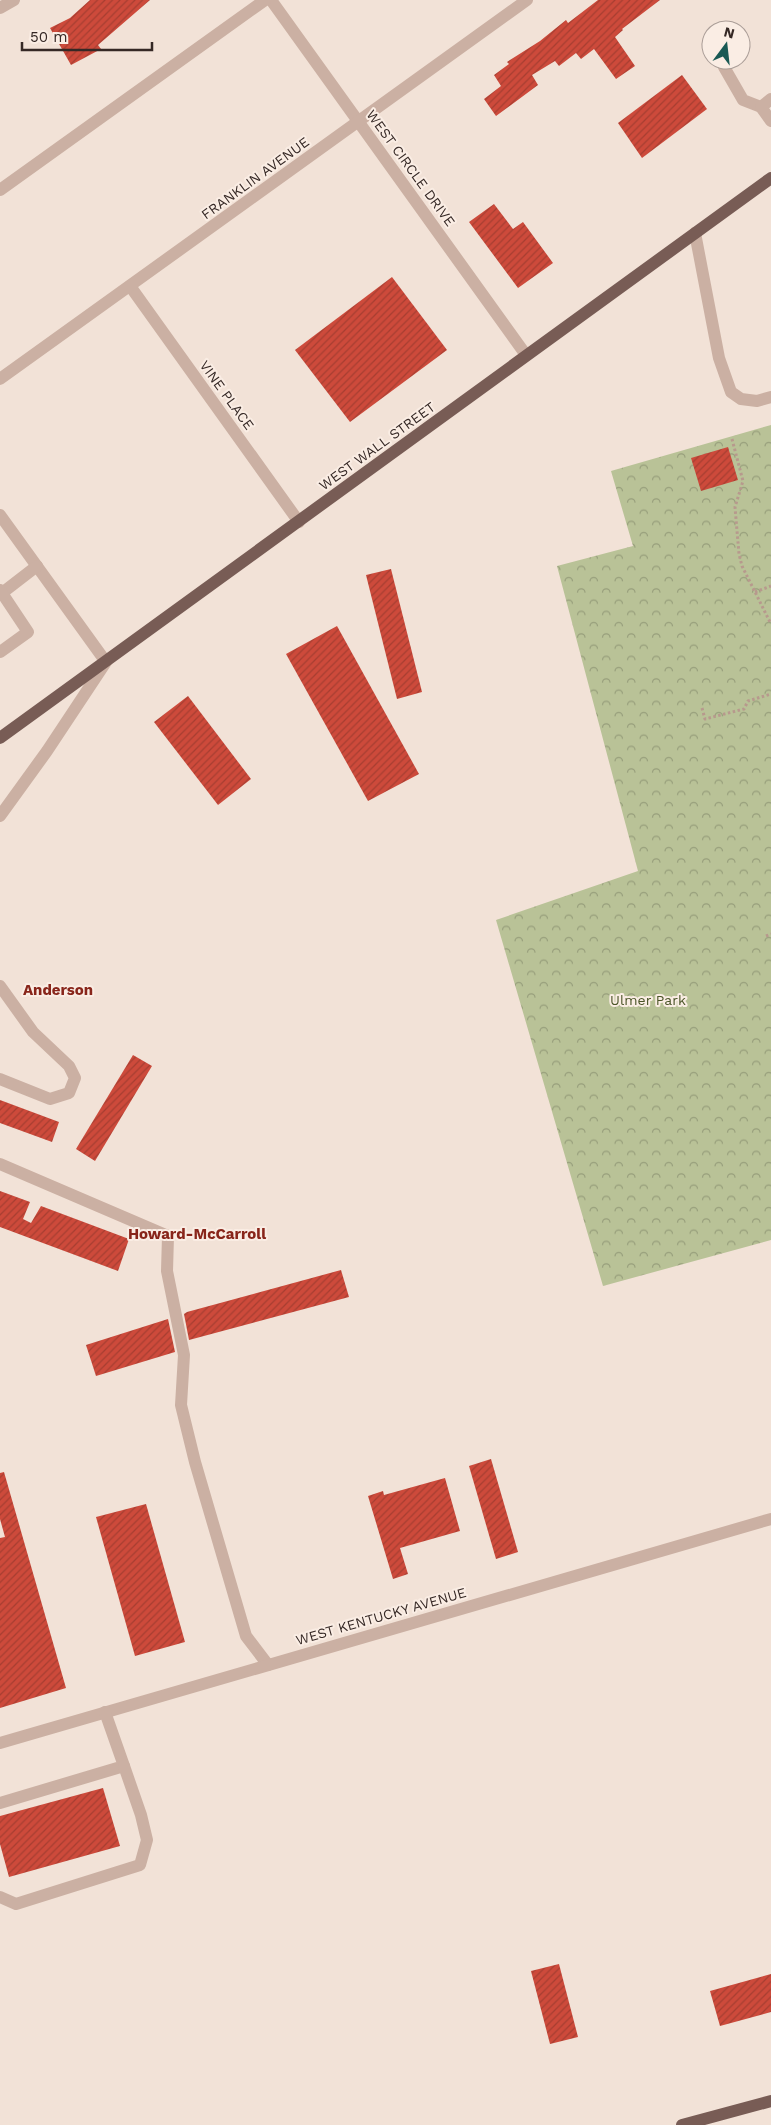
<svg xmlns="http://www.w3.org/2000/svg" width="771" height="2125" viewBox="0 0 771 2125" font-family="'Work Sans',sans-serif">
	<style>
		.park { fill: url(#park-crowns) }
		.building { fill: url(#building-hatch) }
		.lines { fill: none; stroke-linecap: round; stroke-linejoin: round }
		.path { stroke: #b7998d; stroke-width: 3; stroke-dasharray: 2.5 2.5; stroke-linecap: butt }
		.minor { stroke: #cbb0a3; stroke-width: 12 }
		.major { stroke: #785c55; stroke-width: 12 }
		.labels { text-anchor: middle; dominant-baseline: central; stroke-width: 4; stroke-linejoin: round; paint-order: stroke }
		.street-label { font-size: 14px; fill: #352825; stroke: #faede4 }
		.park-label { font-size: 14px; fill: #4b5528; stroke: #faede4 }
		.neighbourhood-label { font-size: 15px; font-weight: bold; fill: #88251a; stroke: #faede4 }
	</style>
	<defs>
		<pattern id="park-crowns" width="20" height="18" patternUnits="userSpaceOnUse" patternTransform="scale(1.25)"><rect width="20" height="18" fill="#b9c297"/><path d="M2 6a3 3 0 1 1 6 0M12 15a3 3 0 1 1 6 0" fill="none" stroke="#979e7b"/></pattern>
		<pattern id="building-hatch" width="6" height="6" patternUnits="userSpaceOnUse" patternTransform="scale(1.25)"><rect width="6" height="6" fill="#cd4a3b"/><path d="M-1 1l2-2M0 6l6-6M5 7l2-2" fill="none" stroke="#a73e31"/></pattern>
	</defs>
	<rect width="100%" height="100%" fill="#f2e2d7"/>
	<polygon class="park" points="771,425 771,1240 603,1286 496,920 638,871 557,566 633,546 611,471"/>
	<g class="building">
		<polygon points="90,0 150,0 98,45 101,49 71,65 50,28 70,18"/>
		<polygon points="598,0 660,0 622,29 623,30 615,37 635,66 616,79 594,49 581,59 576,53 559,66 555,61 532,75 538,85 496,116 484,99 501,86 494,75 509,64 507,62 540,41 566,20 568,23"/>
		<polygon points="682,75 707,109 642,158 618,123"/>
		<polygon points="494,204 513,229 523,222 553,263 518,288 469,222"/>
		<polygon points="392,277 447,350 350,422 295,350"/>
		<polygon points="728,447 738,480 701,491 691,458"/>
		<polygon points="391,569 422,692 397,699 366,575"/>
		<polygon points="337,626 419,774 368,801 286,654"/>
		<polygon points="188,696 251,779 218,805 154,722"/>
		<polygon points="133,1055 152,1066 95,1161 76,1149"/>
		<polygon points="0,1100 59,1122 52,1142 0,1123"/>
		<polygon points="0,1191 30,1202 23,1219 31,1223 41,1206 129,1239 118,1271 0,1227"/>
		<polygon points="341,1270 349,1297 189,1340 184,1314 187,1312"/>
		<polygon points="168,1319 175,1352 96,1376 86,1345"/>
		<polygon points="491,1459 518,1552 496,1559 469,1466"/>
		<polygon points="4,1472 66,1688 0,1708 0,1538 5,1537 0,1519 0,1473"/>
		<polygon points="445,1478 460,1531 400,1548 408,1574 393,1579 368,1496 383,1491 384,1495"/>
		<polygon points="146,1504 185,1642 135,1656 96,1517"/>
		<polygon points="103,1788 120,1846 9,1877 0,1844 0,1816"/>
		<polygon points="559,1964 578,2037 550,2044 531,1971"/>
		<polygon points="771,1974 771,2012 720,2026 710,1991"/>
	</g>
	<g class="lines">
		<g class="path">
			<polyline points="732,439 743,481 735,507 739,554 742,566 771,624"/>
			<polyline points="755,592 771,586"/>
			<polyline points="702,708 705,719 744,709 748,701 771,694"/>
			<polyline points="766,936 771,934"/>
		</g>
		<g class="minor">
			<polyline points="271,0 526,355"/>
			<polyline points="0,8 14,0"/>
			<polyline points="724,67 743,100 761,107"/>
			<polyline points="771,99 761,107 771,121"/>
			<polyline points="0,190 265,0"/>
			<polyline points="695,233 719,358 731,392 741,399 757,401 771,397"/>
			<polyline points="130,286 299,522"/>
			<polyline points="0,379 527,0"/>
			<polyline points="0,515 106,662 47,751 0,816"/>
			<polyline points="0,590 2,593 37,566"/>
			<polyline points="0,595 2,593 28,632 0,652"/>
			<polyline points="0,986 33,1032 69,1066 75,1078 69,1093 50,1099 0,1079"/>
			<polyline points="0,1164 168,1236 167,1271 184,1355 181,1405 195,1462 246,1636 268,1665"/>
			<polyline points="0,1743 771,1519"/>
			<polyline points="0,1803 124,1766 105,1712"/>
			<polyline points="0,1897 16,1904 140,1865 147,1840 141,1815 124,1766"/>
		</g>
		<g class="major">
			<polyline points="0,738 771,178"/>
			<polyline points="682,2125 771,2101"/>
		</g>
	</g>
	<g class="labels">
		<g class="street-label">
			<text transform="translate(411 168) rotate(54)">WEST CIRCLE DRIVE</text>
			<text transform="translate(255 178) rotate(-36)">FRANKLIN AVENUE</text>
			<text transform="translate(227 395) rotate(54)">VINE PLACE</text>
			<text transform="translate(377 446) rotate(-36)">WEST WALL STREET</text>
			<text transform="translate(381 1616) rotate(-16)">WEST KENTUCKY AVENUE</text>
		</g>
		<g class="park-label">
			<text x="648" y="1000">Ulmer Park</text>
		</g>
		<g class="neighbourhood-label">
			<text x="58" y="990">Anderson</text>
			<text x="197" y="1234">Howard-McCarroll</text>
		</g>
	</g>
	<g transform="translate(726 45) rotate(15)"><circle r="24" fill="#faede4" stroke="#ab9e98"/>
	<path d="M0-4L9 19L0 12L-9 19Z" fill="#195954"/>
	<text y="-8" font-size="14" font-weight="bold" text-anchor="middle" fill="#352825">N</text>
	</g>
	<path d="M22 42v8h130v-8" fill="none" stroke="#352825" stroke-width="2.5"/>
	<text x="30" y="42" font-size="15" fill="#352825" stroke="#faede4" stroke-width="4" paint-order="stroke">50 m</text>
</svg>
